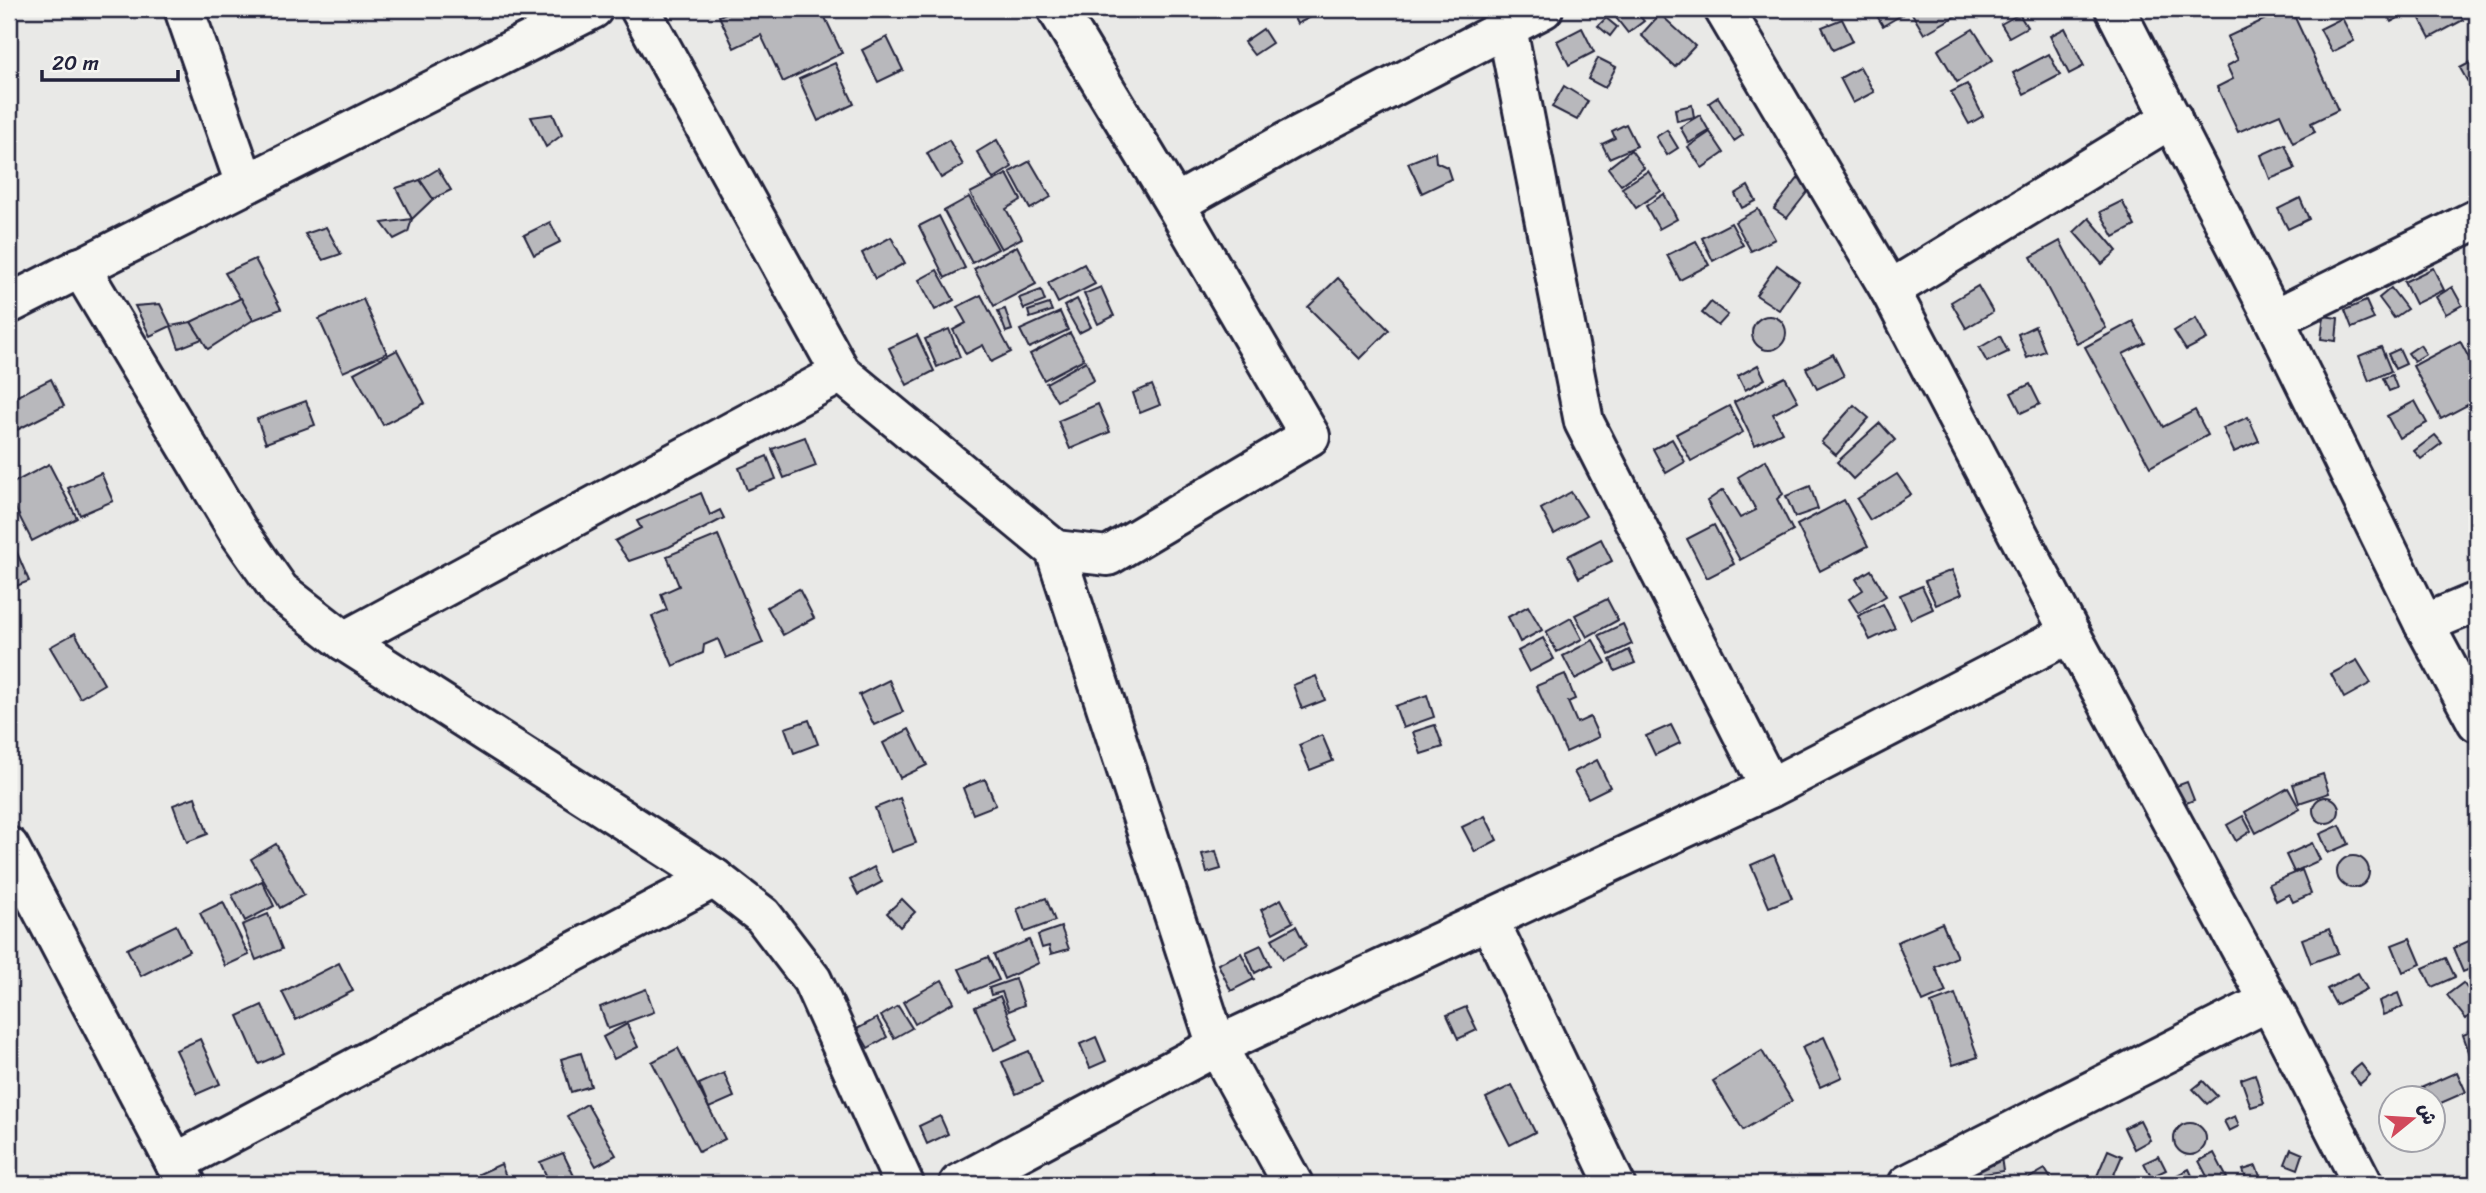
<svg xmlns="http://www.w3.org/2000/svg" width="2486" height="1193" viewBox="0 0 2486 1193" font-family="Sriracha,'Playpen Sans Arabic',sans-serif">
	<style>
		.building { fill: #b8b8bc; stroke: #22223b; stroke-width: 2 }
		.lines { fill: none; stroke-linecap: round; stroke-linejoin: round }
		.minor-casing { stroke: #22223b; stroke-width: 44 }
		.minor { stroke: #f6f6f2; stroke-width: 38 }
	</style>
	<rect width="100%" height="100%" fill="#e9e9e7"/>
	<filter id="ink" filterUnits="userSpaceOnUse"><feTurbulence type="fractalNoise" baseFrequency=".0143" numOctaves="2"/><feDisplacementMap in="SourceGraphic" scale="14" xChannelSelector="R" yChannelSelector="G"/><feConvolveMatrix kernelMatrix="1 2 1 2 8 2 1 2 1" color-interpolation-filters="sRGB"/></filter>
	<g filter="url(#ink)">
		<g class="building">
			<polygon points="735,9 821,9 842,53 783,82 761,35 734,48 719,16"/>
			<polygon points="1292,9 1309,9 1313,16 1297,24 1290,10"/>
			<polygon points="1619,9 1634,9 1644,21 1628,33 1613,14"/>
			<polygon points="1873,9 1968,9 1924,34 1910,10 1883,26"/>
			<polygon points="2287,9 2291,9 2338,110 2311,123 2315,132 2293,143 2280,114 2238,132 2217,87 2233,79 2227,66 2238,60 2227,37"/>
			<polygon points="2384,9 2457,9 2463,20 2430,38 2415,9 2391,22"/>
			<polygon points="1660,14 1695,46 1675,67 1641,35"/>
			<polygon points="2019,14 2027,27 2009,37 2001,24"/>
			<polygon points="1606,18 1617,27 1610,36 1598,26"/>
			<polygon points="2342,18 2354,41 2332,52 2320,29"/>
			<polygon points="1842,19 1853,41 1833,50 1822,27"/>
			<polygon points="1582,28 1594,52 1569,65 1557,41"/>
			<polygon points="2065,28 2084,66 2069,74 2050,36"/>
			<polygon points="1263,29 1272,43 1254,55 1244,42"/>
			<polygon points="1973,29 1993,60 1957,82 1938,50"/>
			<polygon points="887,37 903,70 878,82 862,50"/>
			<polygon points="2049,54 2060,75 2024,94 2013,73"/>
			<polygon points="1598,58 1616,67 1605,88 1588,79"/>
			<polygon points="2477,59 2477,98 2460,68"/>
			<polygon points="835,63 854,104 818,121 799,79"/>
			<polygon points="1860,67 1874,92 1853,103 1840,78"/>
			<polygon points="1967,84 1983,116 1969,124 1951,92"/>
			<polygon points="1564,86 1588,101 1577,120 1552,107"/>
			<polygon points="1718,97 1743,135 1734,141 1709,103"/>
			<polygon points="1692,105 1694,117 1677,121 1675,109"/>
			<polygon points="553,114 562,135 546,147 531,117"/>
			<polygon points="1700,115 1709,131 1689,143 1680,127"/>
			<polygon points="1626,124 1637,146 1609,158 1602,144 1615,138 1612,131"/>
			<polygon points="1667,130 1678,148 1667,155 1656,137"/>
			<polygon points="1710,132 1724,153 1702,168 1688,147"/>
			<polygon points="949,140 963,165 941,178 927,153"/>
			<polygon points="997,140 1012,167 993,179 977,152"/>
			<polygon points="2285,144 2295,169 2270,179 2261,155"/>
			<polygon points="1631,150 1644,168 1621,185 1608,168"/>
			<polygon points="1435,152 1436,162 1447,167 1451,179 1422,193 1408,163"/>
			<polygon points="1030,161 1051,197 1030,209 1010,172"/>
			<polygon points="438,169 451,190 433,199 420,180"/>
			<polygon points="1648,171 1661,191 1636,208 1622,188"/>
			<polygon points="1007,174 1021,200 1006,209 1022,238 1001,249 970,193"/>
			<polygon points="1800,176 1812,186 1787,218 1774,209"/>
			<polygon points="420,180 433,199 412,219 396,188"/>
			<polygon points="1748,186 1756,201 1742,208 1735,194"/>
			<polygon points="1664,194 1677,219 1659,229 1646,206"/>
			<polygon points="969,197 998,249 972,263 944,211"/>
			<polygon points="2300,198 2309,219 2288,229 2278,209"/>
			<polygon points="2122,201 2135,226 2114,237 2100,212"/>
			<polygon points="1758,209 1775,239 1751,251 1735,222"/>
			<polygon points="939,216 965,268 945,278 919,226"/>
			<polygon points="2089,218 2117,251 2102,264 2074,232"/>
			<polygon points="412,219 408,232 394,239 382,223"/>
			<polygon points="550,222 560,242 534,255 524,235"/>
			<polygon points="1731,223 1743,245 1713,261 1702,238"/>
			<polygon points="326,227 341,254 323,260 305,234"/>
			<polygon points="891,237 905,263 875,279 862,253"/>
			<polygon points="1696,241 1709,265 1680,280 1667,255"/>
			<polygon points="2060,241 2106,328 2077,344 2031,257"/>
			<polygon points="1017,246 1036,284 994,306 974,269"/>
			<polygon points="255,259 281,309 253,320 225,273"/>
			<polygon points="1084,264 1095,284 1058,303 1048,283"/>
			<polygon points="1777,265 1799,281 1779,310 1756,295"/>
			<polygon points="2433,268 2444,290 2415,304 2404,282"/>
			<polygon points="937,270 954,300 935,310 919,280"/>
			<polygon points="1338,278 1389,330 1360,359 1308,307"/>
			<polygon points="1978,286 1993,312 1966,328 1951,302"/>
			<polygon points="1101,287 1114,316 1098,324 1084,294"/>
			<polygon points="2452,287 2462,305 2446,314 2436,297"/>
			<polygon points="2391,288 2407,309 2394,318 2379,298"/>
			<polygon points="1041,290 1045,301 1024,309 1019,298"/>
			<polygon points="981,295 1011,352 991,362 983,345 966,354 953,330 966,323 957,307"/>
			<polygon points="241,298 253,320 208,349 191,322"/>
			<polygon points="363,299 387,353 343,372 319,319"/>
			<polygon points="1077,299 1091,327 1079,333 1064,306"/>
			<polygon points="2366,301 2374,319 2352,328 2345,310"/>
			<polygon points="1711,302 1728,315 1718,326 1702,313"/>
			<polygon points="160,304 171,326 150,336 135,306"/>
			<polygon points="1049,304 1052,311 1030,318 1028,311"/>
			<polygon points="1005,309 1012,330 1006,332 998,311"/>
			<polygon points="1060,312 1068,330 1029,348 1020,330"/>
			<polygon points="2324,316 2338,318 2336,341 2321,339"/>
			<circle cx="1769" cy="333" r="17"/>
			<polygon points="2196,318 2207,339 2186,350 2174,331"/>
			<polygon points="2133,321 2145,343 2123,354 2163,427 2195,410 2208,435 2150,467 2085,347"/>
			<polygon points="191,322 202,339 179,348 171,326"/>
			<polygon points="2035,326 2045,351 2027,358 2018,334"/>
			<polygon points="949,329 960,357 937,367 925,339"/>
			<polygon points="1070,333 1084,359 1044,380 1030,354"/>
			<polygon points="917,335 934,371 907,385 889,348"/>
			<polygon points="2000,336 2008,352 1987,362 1979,348"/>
			<polygon points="2460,341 2477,373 2477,400 2441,419 2413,366"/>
			<polygon points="2420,345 2426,354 2414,361 2408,353"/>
			<polygon points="2381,347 2391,371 2369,381 2359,356"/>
			<polygon points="2399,349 2406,364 2395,369 2388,354"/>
			<polygon points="397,350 425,403 383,425 354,373"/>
			<polygon points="1833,354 1844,376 1817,389 1806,368"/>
			<polygon points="1086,361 1094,380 1057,401 1046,383"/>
			<polygon points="1758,365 1765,379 1745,390 1738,376"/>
			<polygon points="2392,375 2397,388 2389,391 2383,378"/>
			<polygon points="1785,377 1798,401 1773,414 1782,432 1755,445 1734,402"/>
			<polygon points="51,379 64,406 9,434 9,400"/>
			<polygon points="2030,384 2040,404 2021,413 2011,393"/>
			<polygon points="1152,385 1160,405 1140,413 1133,393"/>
			<polygon points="306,401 315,425 266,443 257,419"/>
			<polygon points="2415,401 2427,423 2399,438 2387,416"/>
			<polygon points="1098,404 1110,432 1070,449 1058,421"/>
			<polygon points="1854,405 1869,418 1836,455 1821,442"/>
			<polygon points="1729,406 1743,432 1691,461 1676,434"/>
			<polygon points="2248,417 2259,441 2234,452 2223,428"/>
			<polygon points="1880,423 1895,440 1853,479 1837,462"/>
			<polygon points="2435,435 2442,443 2421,459 2414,451"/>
			<polygon points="805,437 816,466 784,478 772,449"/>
			<polygon points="1672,439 1685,462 1666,473 1653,449"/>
			<polygon points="767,456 776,479 747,490 739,468"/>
			<polygon points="1766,460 1783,494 1777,499 1793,531 1740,560 1707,501 1723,490 1740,518 1756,510 1738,477"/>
			<polygon points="49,464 77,518 32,541 9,496 9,485"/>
			<polygon points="101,473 113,501 80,515 68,488"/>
			<polygon points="1897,474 1911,494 1870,520 1857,499"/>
			<polygon points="1810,486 1818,509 1795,517 1786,496"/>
			<polygon points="1571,492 1586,516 1554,534 1541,509"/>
			<polygon points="701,493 710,515 720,510 724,518 669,547 629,561 615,541 641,528 637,521"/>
			<polygon points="1844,500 1868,546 1820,571 1797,525"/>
			<polygon points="1714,525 1734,564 1707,578 1687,539"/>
			<polygon points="9,534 29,581 9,589"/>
			<polygon points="718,535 763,643 726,658 718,639 704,645 703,653 673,666 652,616 667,610 661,594 679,586 667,556"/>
			<polygon points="1601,539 1612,561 1579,578 1568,556"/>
			<polygon points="1871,570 1886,596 1858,613 1849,599 1863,590 1856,579"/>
			<polygon points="1952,570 1962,594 1936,605 1925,581"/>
			<polygon points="1922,586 1933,609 1911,619 1900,595"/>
			<polygon points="799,589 814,618 783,635 767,607"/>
			<polygon points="1607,599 1618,620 1587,637 1575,615"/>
			<polygon points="1883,604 1895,628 1870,640 1858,616"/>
			<polygon points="1528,606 1542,630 1520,642 1508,617"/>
			<polygon points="1571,618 1582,639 1557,652 1546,632"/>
			<polygon points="1623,624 1632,644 1609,655 1599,635"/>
			<polygon points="75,633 104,684 80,698 50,647"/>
			<polygon points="1543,638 1554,659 1529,672 1518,651"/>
			<polygon points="1593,640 1606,663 1575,679 1563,656"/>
			<polygon points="1629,650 1635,663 1615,671 1610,660"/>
			<polygon points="2357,660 2371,683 2344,698 2331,674"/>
			<polygon points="1565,674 1575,699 1568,702 1577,723 1590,717 1599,737 1566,752 1536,686"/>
			<polygon points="1316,676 1325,700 1302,709 1293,685"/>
			<polygon points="889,680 903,712 874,725 859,695"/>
			<polygon points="1427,695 1434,717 1403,728 1395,706"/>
			<polygon points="809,720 818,744 794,753 785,728"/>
			<polygon points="1435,725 1443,747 1421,754 1413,732"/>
			<polygon points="1671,725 1680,743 1655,755 1646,736"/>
			<polygon points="909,729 927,765 900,778 883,743"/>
			<polygon points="1322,735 1333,761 1310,770 1299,745"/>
			<polygon points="1597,760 1610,787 1588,798 1574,772"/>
			<polygon points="2323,774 2329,793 2299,803 2293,784"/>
			<polygon points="985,779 996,805 973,814 963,788"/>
			<polygon points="2187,782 2194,800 2184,804 2176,786"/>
			<polygon points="2288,788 2300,809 2256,833 2245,812"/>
			<polygon points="195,797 208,834 187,842 173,805"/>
			<circle cx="2326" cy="810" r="13"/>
			<polygon points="900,798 916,843 891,852 875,808"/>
			<polygon points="1485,816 1497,840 1475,852 1462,827"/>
			<polygon points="2243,816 2251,831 2236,841 2227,825"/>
			<polygon points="2340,825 2349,844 2328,853 2320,834"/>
			<polygon points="2312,843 2320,860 2294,872 2286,855"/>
			<polygon points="276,844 304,895 280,908 251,859"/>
			<polygon points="1216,851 1221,869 1207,873 1202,854"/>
			<polygon points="1774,855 1792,898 1769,907 1751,865"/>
			<circle cx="2353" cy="872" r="16"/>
			<polygon points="874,867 882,882 858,895 850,880"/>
			<polygon points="2302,870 2311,894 2293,902 2289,894 2276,901 2269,884"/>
			<polygon points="262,881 274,906 245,921 232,895"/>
			<polygon points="1046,898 1055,921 1025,932 1017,909"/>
			<polygon points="902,899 915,912 900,927 887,913"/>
			<polygon points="1281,899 1293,922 1273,933 1261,910"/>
			<polygon points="223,902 249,955 225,966 200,913"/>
			<polygon points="268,914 282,949 256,960 242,925"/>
			<polygon points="1942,923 1957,957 1935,967 1946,992 1923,1002 1897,942"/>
			<polygon points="176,925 189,951 141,976 127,949"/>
			<polygon points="1296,926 1306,946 1283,959 1272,939"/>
			<polygon points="1061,927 1069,949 1051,954 1049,946 1042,948 1038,935"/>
			<polygon points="2329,929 2338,953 2311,963 2302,939"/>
			<polygon points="2410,938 2421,964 2403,972 2392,945"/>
			<polygon points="1029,940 1039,963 1004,979 994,955"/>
			<polygon points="2471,940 2477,956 2477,966 2463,972 2453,948"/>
			<polygon points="1261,945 1270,965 1255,973 1246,952"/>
			<polygon points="1241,953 1254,979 1231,991 1218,964"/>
			<polygon points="988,957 999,980 970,992 959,969"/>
			<polygon points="2446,958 2455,977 2432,987 2423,968"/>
			<polygon points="339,963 353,991 296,1020 282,992"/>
			<polygon points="2358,973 2367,989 2336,1005 2327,989"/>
			<polygon points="1015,979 1024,1005 1009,1011 1002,992 991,995 989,988"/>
			<polygon points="942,980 954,1002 915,1024 903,1002"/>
			<polygon points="2463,983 2477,1001 2477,1009 2466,1019 2447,995"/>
			<polygon points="646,989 654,1012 608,1029 600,1007"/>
			<polygon points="2398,993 2403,1007 2383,1015 2379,1001"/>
			<polygon points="1955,994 1978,1057 1953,1065 1931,1003"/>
			<polygon points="1000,996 1018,1039 994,1050 975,1007"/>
			<polygon points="262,1005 284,1053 259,1064 238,1016"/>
			<polygon points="898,1006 912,1028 894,1038 881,1016"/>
			<polygon points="1466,1007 1477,1030 1458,1039 1447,1015"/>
			<polygon points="877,1018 887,1037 868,1048 857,1029"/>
			<polygon points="627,1024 638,1047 614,1059 603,1037"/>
			<polygon points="2477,1029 2477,1054 2471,1057 2463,1035"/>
			<polygon points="1096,1037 1106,1061 1090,1068 1080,1044"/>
			<polygon points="1824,1037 1842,1077 1820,1087 1802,1047"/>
			<polygon points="200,1039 220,1084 197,1094 176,1050"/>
			<polygon points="678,1048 725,1139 699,1152 652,1062"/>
			<polygon points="1029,1051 1042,1083 1016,1094 1002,1062"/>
			<polygon points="1762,1051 1792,1101 1743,1130 1713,1081"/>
			<polygon points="581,1053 591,1086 571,1092 561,1059"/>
			<polygon points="2361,1064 2370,1075 2360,1084 2350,1073"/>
			<polygon points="2457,1072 2466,1092 2434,1106 2434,1098 2418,1098 2414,1091"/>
			<polygon points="724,1073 734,1097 709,1108 699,1084"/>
			<polygon points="2255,1074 2264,1103 2251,1107 2241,1079"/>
			<polygon points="2203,1081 2217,1096 2207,1104 2193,1089"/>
			<polygon points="1512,1085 1535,1132 1510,1145 1486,1098"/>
			<polygon points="587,1104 616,1155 596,1166 567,1116"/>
			<polygon points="940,1116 948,1134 927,1144 919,1126"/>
			<polygon points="2235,1116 2239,1126 2229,1131 2224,1121"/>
			<polygon points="2140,1120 2150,1140 2134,1149 2124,1128"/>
			<circle cx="2190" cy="1139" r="16"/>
			<polygon points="2291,1149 2303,1154 2298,1169 2285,1164"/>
			<polygon points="2108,1150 2122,1156 2110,1184 2096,1184 2094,1183"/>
			<polygon points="563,1153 575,1178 559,1184 550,1184 540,1162"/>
			<polygon points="2214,1153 2227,1178 2211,1184 2199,1161"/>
			<polygon points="2159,1156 2166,1170 2151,1177 2144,1163"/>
			<polygon points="2001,1157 2003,1171 1970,1176 1968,1160"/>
			<polygon points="501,1164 509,1184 484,1184 479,1174"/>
			<polygon points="2256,1166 2263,1184 2248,1184 2243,1170"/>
			<polygon points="2045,1169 2054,1184 2029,1184 2026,1180"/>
			<polygon points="2189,1169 2196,1184 2172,1184 2169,1179"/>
			<polygon points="1155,1175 1159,1184 1138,1184"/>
		</g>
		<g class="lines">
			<defs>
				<g id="minor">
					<polyline points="184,9 245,184"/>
					<polyline points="640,9 841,373 1055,550 1217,1046 1293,1184"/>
					<polyline points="1057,9 1175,204"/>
					<polyline points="1724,9 1890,290 2070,633 2269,1001 2363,1184"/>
					<polyline points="2115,9 2274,319 2424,624 2477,722"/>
					<polyline points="1507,28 1584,422 1770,788"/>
					<polyline points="80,267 238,531 280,591 344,641 714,878 763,916 812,980 904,1184"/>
					<polyline points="1890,290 2172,118"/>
					<polyline points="9,304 593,9"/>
					<polyline points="2274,319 2477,219"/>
					<polyline points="1055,550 1108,556 1310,436 1175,204 1288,141 1543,9"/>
					<polyline points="2424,624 2477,602"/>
					<polyline points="344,641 841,373"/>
					<polyline points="9,847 186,1184"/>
					<polyline points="1489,920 1615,1184"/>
					<polyline points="175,1163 714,878"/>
					<polyline points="959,1184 1217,1046 1770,788 2070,633"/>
					<polyline points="1908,1184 2269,1001"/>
				</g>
			</defs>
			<use href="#minor" class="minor-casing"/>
			<use href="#minor" class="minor"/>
		</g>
	</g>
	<rect width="2486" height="1193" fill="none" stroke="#f6f6f2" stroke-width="35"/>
	<rect x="18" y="18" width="2451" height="1158" fill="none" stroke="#22223b" stroke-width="2.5" filter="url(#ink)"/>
	<g transform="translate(2412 1119) rotate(72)"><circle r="33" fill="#f6f6f2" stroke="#a1a1a9" stroke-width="2"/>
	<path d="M0-5L12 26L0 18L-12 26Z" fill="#d1495b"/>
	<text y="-10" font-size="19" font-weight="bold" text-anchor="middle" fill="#22223b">ش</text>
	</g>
	<path d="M42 70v10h136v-10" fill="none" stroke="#22223b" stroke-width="3.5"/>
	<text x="52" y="70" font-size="21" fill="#22223b" stroke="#f6f6f2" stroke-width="5" paint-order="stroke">20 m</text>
</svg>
